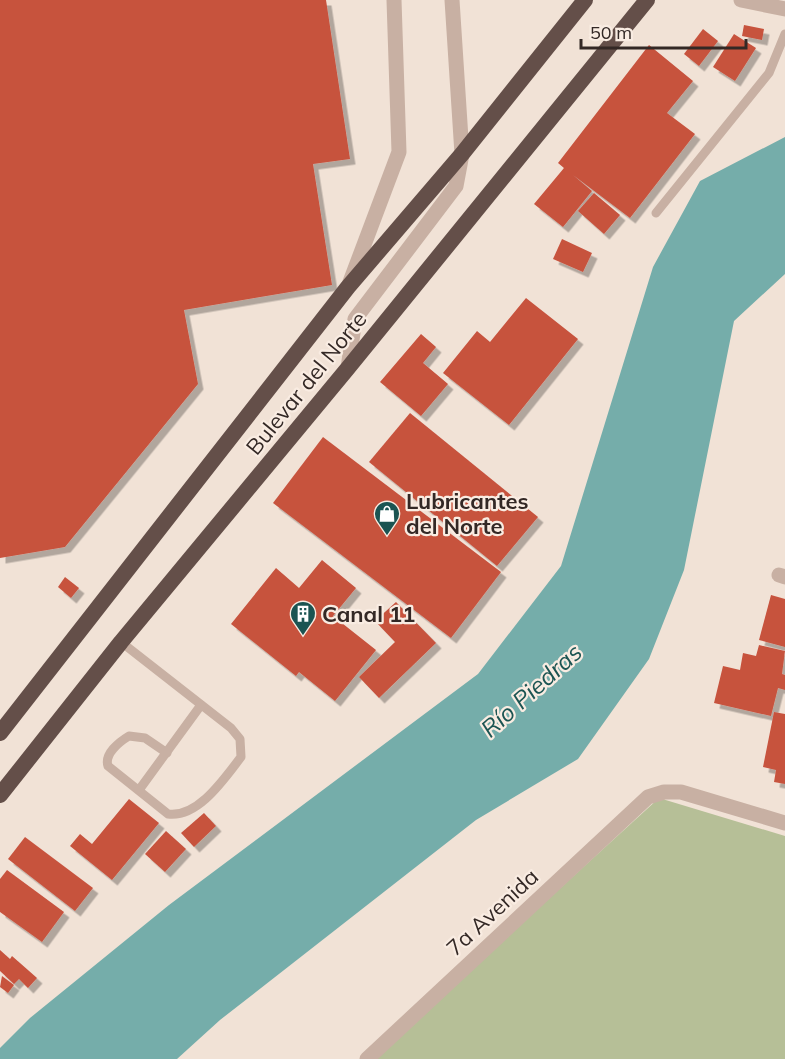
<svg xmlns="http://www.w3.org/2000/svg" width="785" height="1059" viewBox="0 0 785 1059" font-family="Mulish,sans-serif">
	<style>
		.green { fill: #b6bf97 }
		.water { fill: #75adaa }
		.building { fill: #c7523e; filter: url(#shadow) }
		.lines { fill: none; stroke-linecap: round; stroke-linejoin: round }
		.service { stroke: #c8b0a3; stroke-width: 9 }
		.minor { stroke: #c8b0a3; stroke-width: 15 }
		.tertiary { stroke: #c8b0a3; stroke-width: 15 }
		.trunk { stroke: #644f49; stroke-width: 16 }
		.labels { text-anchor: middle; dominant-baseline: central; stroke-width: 4.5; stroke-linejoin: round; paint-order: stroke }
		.street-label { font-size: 22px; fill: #332825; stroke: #f9ece2 }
		.poi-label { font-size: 22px; font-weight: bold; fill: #332825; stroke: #f9ece2; text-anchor: start }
		.water-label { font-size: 24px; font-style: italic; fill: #1b5452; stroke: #f9ece2 }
	</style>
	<defs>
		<filter id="shadow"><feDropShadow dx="5.5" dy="5.5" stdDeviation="0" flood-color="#0004"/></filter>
	</defs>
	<rect width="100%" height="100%" fill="#f1e2d6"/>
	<polygon class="green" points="659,798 785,836 785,1059 373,1059"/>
	<polygon class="water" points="785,137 785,274 734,321 684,570 649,659 578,759 476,820 220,1020 177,1059 0,1059 0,1048 30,1018 169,905 478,674 561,566 653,267 700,181"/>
	<g class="building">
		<polygon points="0,0 326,0 350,159 313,164 332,285 184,310 198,384 65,547 0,558"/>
		<polygon points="744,25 764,29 762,40 742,36"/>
		<polygon points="703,29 718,41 699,66 684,54"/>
		<polygon points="734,34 756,48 735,81 713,67"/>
		<polygon points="649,45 693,81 667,113 695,134 630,218 573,175 592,191 563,227 534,204 564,168 558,163"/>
		<polygon points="594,193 620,215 604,234 578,211"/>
		<polygon points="562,239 592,253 583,272 553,259"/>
		<polygon points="526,298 578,339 509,425 443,373 477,331 490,342"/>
		<polygon points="421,334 436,347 423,363 448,384 421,416 380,382"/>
		<polygon points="410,413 538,517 497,566 369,462"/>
		<polygon points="323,437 501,572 451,638 273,503"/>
		<polygon points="322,560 356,588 333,616 376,650 335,701 299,672 296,676 231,624 276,568 299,588"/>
		<polygon points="65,577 79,588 71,598 58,587"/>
		<polygon points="771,595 785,599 785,647 759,640"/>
		<polygon points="396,602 436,643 379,698 359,677 395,642 375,621"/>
		<polygon points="759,645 785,651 782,674 785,675 785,690 778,688 771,716 714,703 723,666 740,670 743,653 756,656"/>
		<polygon points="774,712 785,714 785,784 774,782 776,770 763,767"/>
		<polygon points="129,799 159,823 112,880 70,846 80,834 92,844"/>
		<polygon points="204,813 216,826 194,847 181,833"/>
		<polygon points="166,831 186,849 165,872 145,854"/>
		<polygon points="25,837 93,888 75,911 8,859"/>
		<polygon points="7,870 64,912 42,942 0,912 0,879"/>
		<polygon points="0,950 10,959 12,956 37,978 28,988 19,979 14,984 0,971"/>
		<polygon points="2,976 14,985 8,993 0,987"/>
	</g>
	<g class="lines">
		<g class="service">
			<polyline points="656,213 769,73 785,34"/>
			<path d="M121 642 231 728 240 739 241 757C224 779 198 818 168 814L108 766C104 754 119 742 129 736L145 738 167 753"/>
			<polyline points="139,790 201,705"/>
		</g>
		<g class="minor">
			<polyline points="779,575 785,577"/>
			<polyline points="367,1059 648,797 664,792 681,792 785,823"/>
		</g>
		<g class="tertiary">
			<polyline points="741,0 785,9"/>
			<polyline points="350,282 399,152 394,0"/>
			<polyline points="348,368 355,319 456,186 462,154 452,0"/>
		</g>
		<g class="trunk">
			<polyline points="0,733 348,287 462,154 585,0"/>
			<polyline points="0,795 121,642 348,368 647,0"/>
		</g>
	</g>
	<defs>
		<symbol id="shop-pin" viewBox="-11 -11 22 30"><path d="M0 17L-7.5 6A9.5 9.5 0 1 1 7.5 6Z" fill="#1b5452" stroke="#f9ece2"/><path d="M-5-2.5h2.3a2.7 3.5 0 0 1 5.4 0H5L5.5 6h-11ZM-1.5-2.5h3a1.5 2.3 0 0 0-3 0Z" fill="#fff"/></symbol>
		<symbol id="building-pin" viewBox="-11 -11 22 30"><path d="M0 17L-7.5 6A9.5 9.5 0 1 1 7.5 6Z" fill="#1b5452" stroke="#f9ece2"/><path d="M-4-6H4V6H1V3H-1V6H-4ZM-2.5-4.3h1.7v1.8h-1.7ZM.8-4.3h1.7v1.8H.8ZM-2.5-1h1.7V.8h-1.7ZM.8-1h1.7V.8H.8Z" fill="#fff"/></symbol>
	</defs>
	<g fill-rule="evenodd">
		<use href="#shop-pin" x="372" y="499" width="30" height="40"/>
		<use href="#building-pin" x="288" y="599" width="30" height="40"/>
	</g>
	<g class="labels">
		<g class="street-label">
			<text transform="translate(306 383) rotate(-51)">Bulevar del Norte</text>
			<text transform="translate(492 912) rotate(-43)">7a Avenida</text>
		</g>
		<g class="poi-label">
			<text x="406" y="501">Lubricantes<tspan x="406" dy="25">del Norte</tspan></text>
			<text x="322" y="614">Canal 11</text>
		</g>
		<g class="water-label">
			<text transform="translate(531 690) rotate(-42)">Río Piedras</text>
		</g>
	</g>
	<path d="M581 39v9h165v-9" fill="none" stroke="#332825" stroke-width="3"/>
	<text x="590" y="39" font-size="18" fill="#332825" stroke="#f9ece2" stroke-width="4.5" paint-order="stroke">50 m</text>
</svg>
